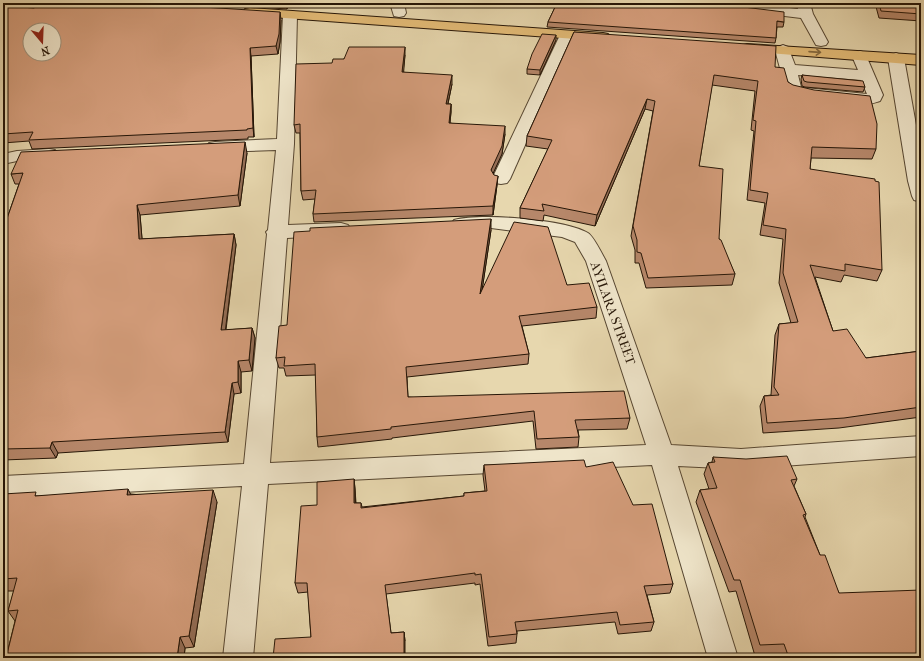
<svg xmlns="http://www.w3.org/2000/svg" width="924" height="661" viewBox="0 0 924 661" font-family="'IM FELL French Canon',serif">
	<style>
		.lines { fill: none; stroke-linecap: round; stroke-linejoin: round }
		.minor-casing { stroke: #564631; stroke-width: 2 }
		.major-casing { stroke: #261607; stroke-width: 2 }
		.minor { fill: #efe5ca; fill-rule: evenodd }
		.major { fill: #e4bc77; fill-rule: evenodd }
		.wall { fill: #b6876a; stroke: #261607 }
		.shaded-wall { fill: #946e56; stroke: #261607 }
		.building { fill: #d49d7b; stroke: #261607; fill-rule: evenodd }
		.oneway { stroke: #85693f }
		.labels { text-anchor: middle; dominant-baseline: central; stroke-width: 3.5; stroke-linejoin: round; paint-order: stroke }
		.street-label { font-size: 13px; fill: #261607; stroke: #efe5ca }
	</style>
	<rect width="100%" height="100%" fill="#e7d7ae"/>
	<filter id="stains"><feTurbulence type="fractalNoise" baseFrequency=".005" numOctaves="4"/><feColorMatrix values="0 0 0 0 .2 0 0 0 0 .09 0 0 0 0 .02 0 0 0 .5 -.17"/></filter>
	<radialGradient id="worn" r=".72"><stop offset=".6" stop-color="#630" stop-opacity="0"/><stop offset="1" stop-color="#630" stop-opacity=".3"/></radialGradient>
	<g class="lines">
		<defs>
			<g id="minor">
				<polygon points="5,3 21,3 8,14 3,15 3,4"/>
				<polygon points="390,3 404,3 406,13 404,16 399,17 394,16"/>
				<polygon points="704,3 747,3 798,9 796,3 810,3 813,14 828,42 826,45 821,46 816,45 801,18 711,7 706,6"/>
				<path d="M290 11 295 12 297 15 294 144 288 225 341 223 348 225 351 229 348 233 341 235 287 238 270 463 646 445 586 261 575 242 562 237 491 228 461 230 454 228 451 224 454 220C480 213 565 219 588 233 594 237 602 254 606 261L671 445 741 449 921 436V456L741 469 678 466 738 658H708L652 465 268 484 253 658H223L242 486 3 498V476L244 464 267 234 266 232 268 230 276 150 215 152 209 151 206 147 209 143 215 142 277 139 283 15 285 12Z"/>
				<polygon points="567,31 572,32 574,35 510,179 507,183 501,184 495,183 492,179 560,35 562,32"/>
				<path d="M783 45 788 47 795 65 858 70 852 56 855 53 860 51 865 53 883 95 880 101C876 102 872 104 867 104 854 104 792 99 786 90L775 50 778 47ZM798 75 861 80 867 94 805 88 801 87Z"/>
				<polygon points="896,53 901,55 904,58 921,153 921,202 914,200 912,196 908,181 888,58 891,55"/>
				<polygon points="49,149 55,150 58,154 55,158 17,161 3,164 3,154 17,151"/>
			</g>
			<g id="major">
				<polygon points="250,8 603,33 608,34 610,37 608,40 603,41 245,15 243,12 245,9"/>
				<polygon points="747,44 921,55 921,65 742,51 740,48 742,45"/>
			</g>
		</defs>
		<use href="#minor" class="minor-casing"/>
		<use href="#major" class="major-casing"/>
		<use href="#minor" class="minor"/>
		<use href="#major" class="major"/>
	</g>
	<g class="wall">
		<polygon points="203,3 289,3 287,9"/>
		<rect x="421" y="3" width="44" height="4"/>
		<polygon points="557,3 784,22 783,27 777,27 776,38 775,43 547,27 548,22"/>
		<polygon points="760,3 783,3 782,6"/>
		<polygon points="875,3 921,3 921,21 879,18"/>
		<polygon points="3,7 34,8 281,20 280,42 278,54 251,56 254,137 248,137 248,139 32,149 29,141 3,143"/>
		<polygon points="574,32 775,67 788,82 876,149 872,159 811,158 810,169 882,270 877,281 844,275 841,282 815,277 833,331 866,358 921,351 921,417 839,428 763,433 760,406 764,396 771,395 775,335 779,324 791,323 779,283 783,239 760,235 765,203 747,200 754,131 751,130 755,91 712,85 699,166 719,239 735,274 732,285 646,288 639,263 635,263 635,250 631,236 653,111 645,109 595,226 544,215 543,221 520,218 520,208 548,149 526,146 527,136"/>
		<polygon points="556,40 540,75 527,74 527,69"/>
		<polygon points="405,55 403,72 452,84 448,104 451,104 451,112 450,123 505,134 502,154 493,173 497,185 493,215 314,222 313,214 315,199 303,200 301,191 300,133 296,133 294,125 332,63 344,59"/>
		<polygon points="802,75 865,87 863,92 805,87 802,86 801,79"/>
		<polygon points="247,153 240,206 140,215 142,239 234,234 236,245 226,330 252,328 255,338 252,371 241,372 241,393 234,394 228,442 58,453 56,458 3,460 3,230 19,184 15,184 11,174"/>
		<polygon points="491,230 482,290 567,285 597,307 596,318 522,326 529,354 528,364 407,377 408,397 630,418 627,429 578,430 579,437 578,447 536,449 533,421 392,438 392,439 318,447 317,437 316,375 286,376 284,368 279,368 276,358 287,325"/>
		<polygon points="713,457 797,479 794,486 806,514 805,517 820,555 839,593 921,658 779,658 778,655 755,656 736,591 729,592 696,502 700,490 709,489 704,474 708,463 712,462"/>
		<polygon points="484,465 586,467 633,505 673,584 670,593 647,595 654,622 651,631 618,634 615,622 517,631 517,634 516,643 488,646 480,584 475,585 475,583 386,594 391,633 404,632 405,641 311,637 308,592 298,593 295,583 317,505 354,479 355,489 356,503 361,503 362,507 464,496 464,493 485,491 483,475"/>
		<polygon points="3,494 38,496 131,494 217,502 194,647 185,648 184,658 6,658 15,621 8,611 14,591 3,591"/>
	</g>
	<g class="shaded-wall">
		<polygon points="287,3 289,3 287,9"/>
		<polygon points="280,12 281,20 280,42 278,54 276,46"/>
		<polygon points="556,35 556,40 540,75 540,70"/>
		<polygon points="405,47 405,55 403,80 402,72"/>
		<polygon points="250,48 251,56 254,137 253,128"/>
		<polygon points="452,75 452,84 446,112 446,104"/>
		<polygon points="647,99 645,109 595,226 597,215"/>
		<polygon points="451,104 451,112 449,131 449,123"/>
		<polygon points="505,126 505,134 502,154 491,178 491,170"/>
		<polygon points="245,142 247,153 240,206 238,195"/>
		<polygon points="498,176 497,185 493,215 493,206"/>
		<polygon points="137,205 140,215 143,250 139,239"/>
		<polygon points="491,219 491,230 480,304 480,294"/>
		<polygon points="234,234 236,245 224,341 221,330"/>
		<polygon points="252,328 255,338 252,371 249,360"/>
		<polygon points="238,361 241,372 241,393 238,382"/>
		<polygon points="232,383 234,394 228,442 225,432"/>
		<polygon points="52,442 58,453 56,458 50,448"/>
		<polygon points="354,479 355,489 356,513 354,503"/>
		<polygon points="128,489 134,501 127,495"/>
		<polygon points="213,490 217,502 194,647 189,636"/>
		<polygon points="404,632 405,641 405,658 404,658"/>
		<polygon points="180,637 185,648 184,658 177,658"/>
	</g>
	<g class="building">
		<path d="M41 3H141L280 12 279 34 276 46 250 48 253 128 247 129V130L29 140 33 132 3 134V7L8 6 34 8ZM30 30H54V54H30Z"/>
		<polygon points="557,3 711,3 784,12 784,22 777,21 776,38 548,22"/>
		<polygon points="879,3 921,3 921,14 881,11"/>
		<polygon points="574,32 776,46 775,67 784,68 788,82 793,85 814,90 870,96 877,124 876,149 812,147 810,169 875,179 875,181 879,182 882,270 845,264 845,271 810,265 833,331 847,329 866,358 921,351 921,407 844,418 767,423 764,396 779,395 774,387 779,324 798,322 783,273 786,229 763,225 768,193 750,190 756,121 753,120 758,81 714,75 699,166 723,169 719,239 721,240 735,274 648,278 641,253 637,252 637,240 633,226 655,101 647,99 597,215 542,204 544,211 520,208 552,140 527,136"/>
		<polygon points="542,34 556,35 540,70 527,69 532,54"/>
		<polygon points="349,47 405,47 402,72 452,75 446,104 451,104 449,123 505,126 502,146 491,170 494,175 498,176 493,206 313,214 316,190 301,191 300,124 294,125 296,64 332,63 333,59 344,59"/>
		<polygon points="802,75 863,81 865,87 807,82 804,81"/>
		<polygon points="245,142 238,195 137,205 139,239 234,234 221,330 252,328 249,360 238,361 238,382 232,383 225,432 52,442 50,448 3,449 3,230 23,173 11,174 21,152"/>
		<polygon points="491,219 480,294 514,222 548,227 567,285 589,283 597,307 519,316 529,354 406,367 408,397 624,391 630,418 575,420 579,437 537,439 534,411 391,427 391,429 317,437 315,364 284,366 285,357 276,358 279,326 287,325 294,232 310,231 310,228"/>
		<polygon points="787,456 797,479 791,480 806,514 803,515 820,555 825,555 839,593 921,590 921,658 789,658 784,644 760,645 740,580 734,580 700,490 717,488 708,463 715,462 713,457 746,459"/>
		<polygon points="584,460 586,467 613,462 633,505 652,504 673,584 644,586 654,622 620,625 617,612 515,622 517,634 489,637 481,574 475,575 475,573 385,585 391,633 404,632 404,658 273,658 275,639 311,637 307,583 295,583 301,506 317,505 317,482 354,479 354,503 361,503 361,508 464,496 464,493 487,491 484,465"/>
		<polygon points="128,489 127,495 213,490 189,636 180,637 177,658 6,658 18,610 8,611 17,578 3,579 3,494 36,492 35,496"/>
	</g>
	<defs><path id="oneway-shaft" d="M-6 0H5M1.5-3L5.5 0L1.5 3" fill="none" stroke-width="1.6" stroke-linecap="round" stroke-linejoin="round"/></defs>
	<use class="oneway" href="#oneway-shaft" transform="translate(815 52) rotate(4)"/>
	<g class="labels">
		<g class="street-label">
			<text transform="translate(613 313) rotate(70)">AYILARA STREET</text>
		</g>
	</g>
	<rect width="924" height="661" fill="none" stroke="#e7d7ae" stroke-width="16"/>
	<rect x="4" y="4" width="916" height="653" fill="none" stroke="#261607" stroke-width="2"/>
	<rect x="8" y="8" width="908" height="645" fill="none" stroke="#261607"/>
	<g transform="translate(42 42) rotate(161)"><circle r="19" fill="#efe5ca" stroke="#9f927c"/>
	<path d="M0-3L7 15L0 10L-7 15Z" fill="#8f2418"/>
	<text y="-6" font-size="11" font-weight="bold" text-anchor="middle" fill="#261607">N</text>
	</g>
	<rect width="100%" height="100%" filter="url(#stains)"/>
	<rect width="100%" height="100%" fill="url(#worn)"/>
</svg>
